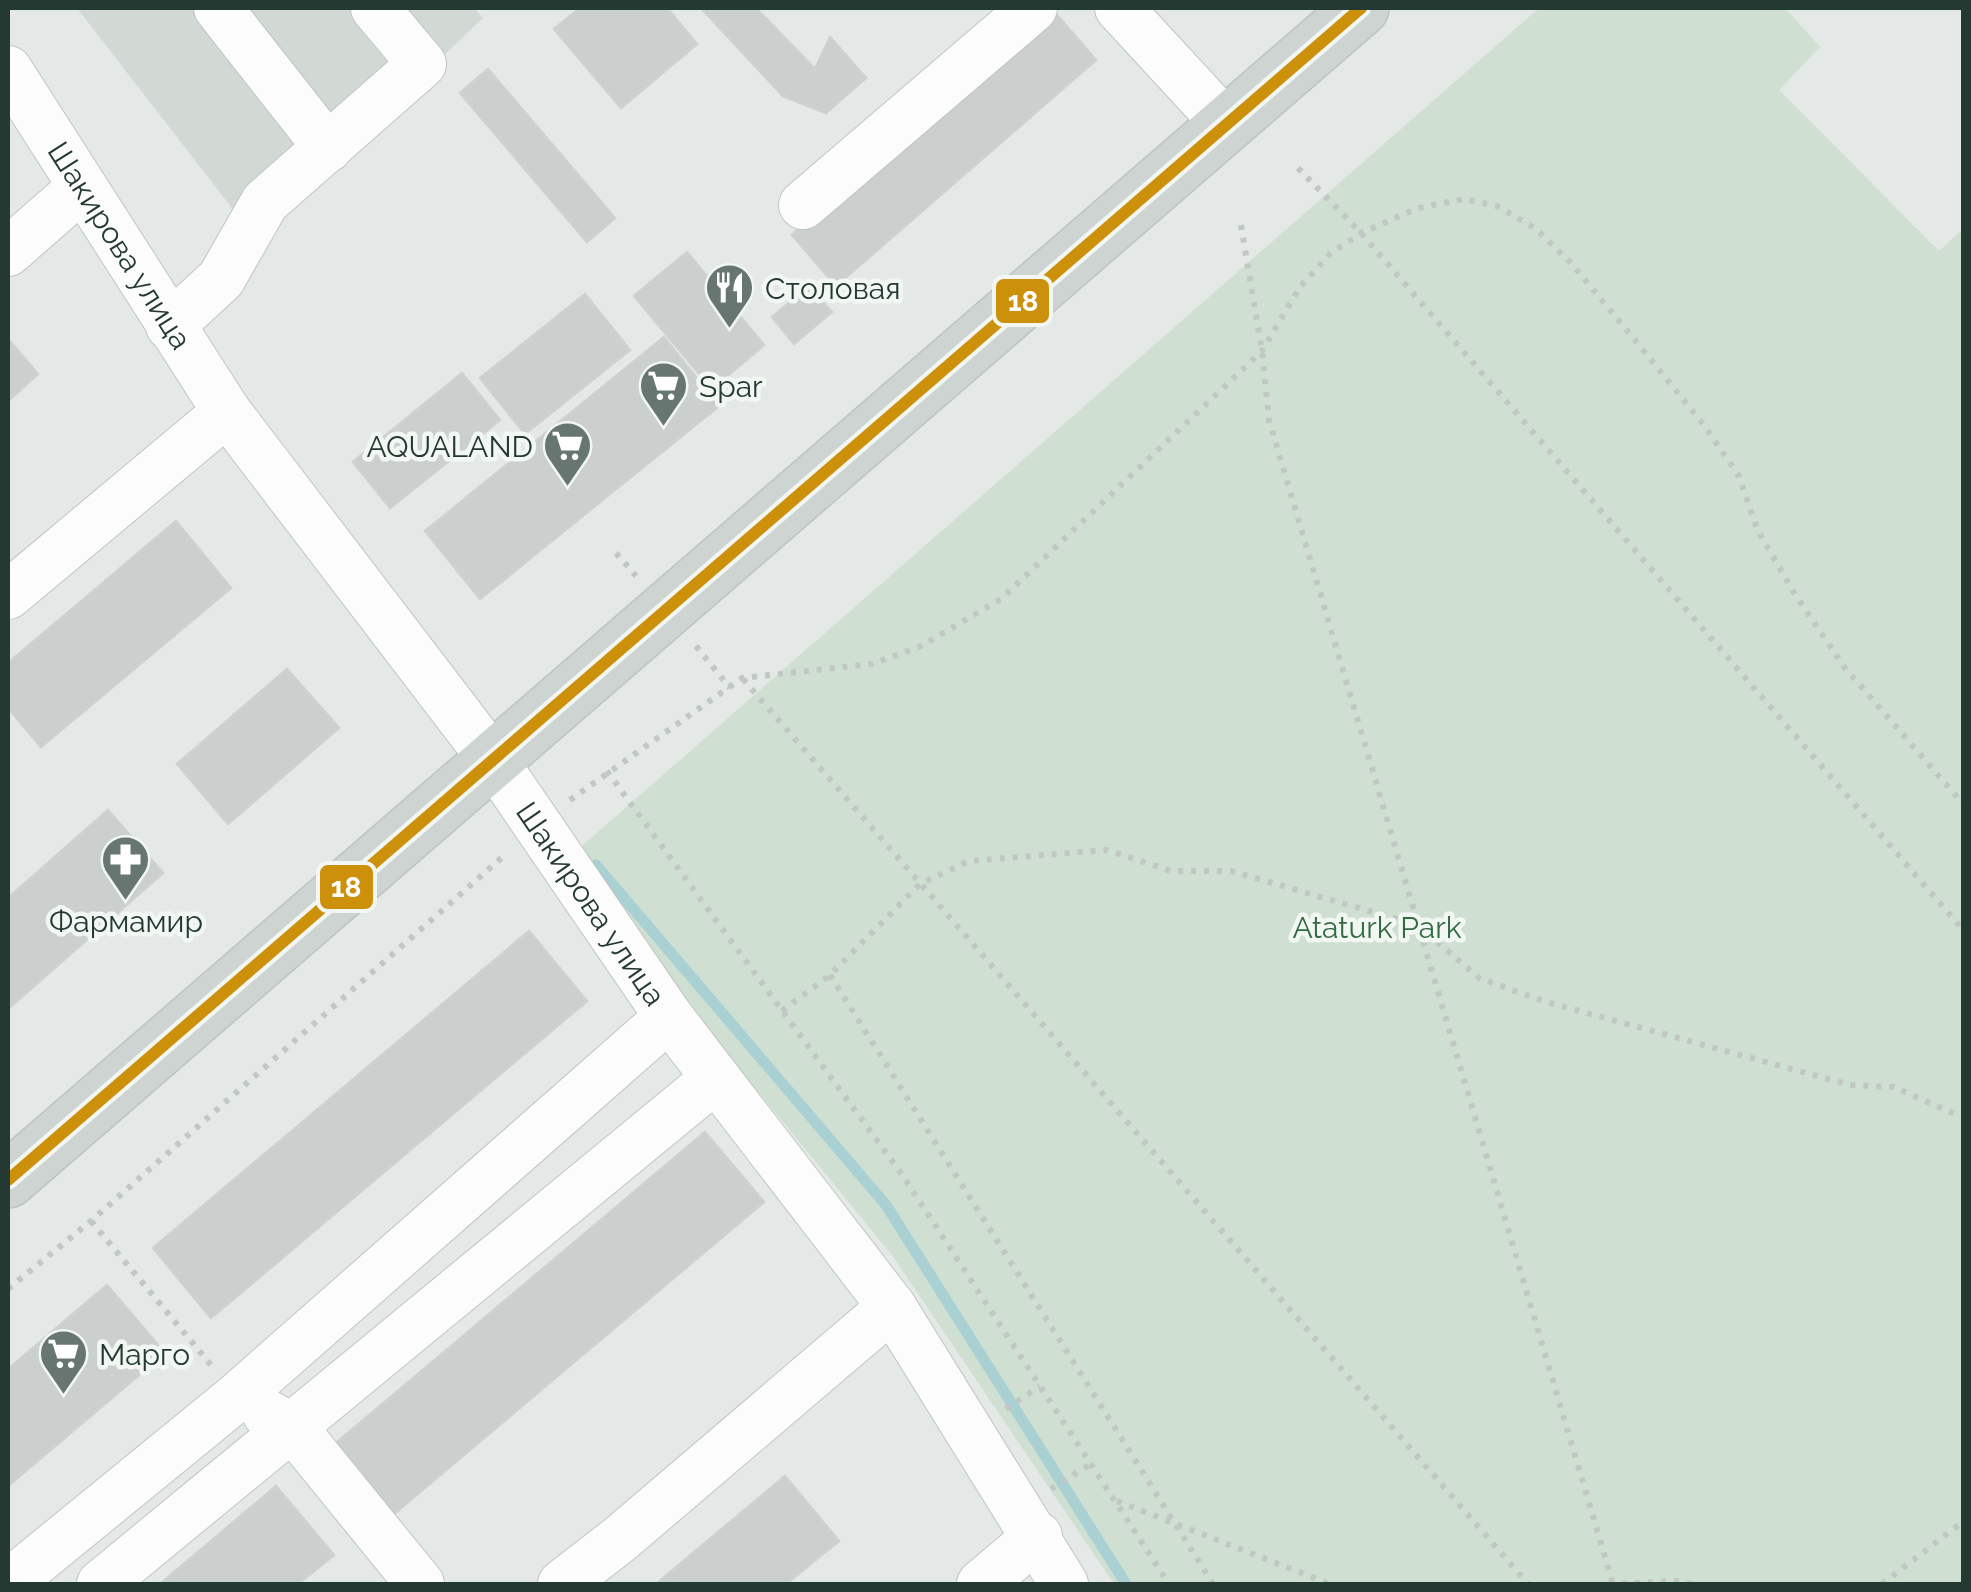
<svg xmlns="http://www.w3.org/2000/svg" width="1971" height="1592" viewBox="0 0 1971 1592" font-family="Raleway,sans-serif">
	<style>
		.built { fill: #d2d9d5 }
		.green { fill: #cfe0d2 }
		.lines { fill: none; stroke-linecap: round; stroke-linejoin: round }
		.stream { stroke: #a9d0d2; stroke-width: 11 }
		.building { fill: #cbcfcd; stroke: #cdd1cf; stroke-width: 2.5 }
		.minor-casing { stroke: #c1c5c3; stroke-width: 50 }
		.major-casing { stroke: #bdc4c1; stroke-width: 58 }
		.path { stroke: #c1c8c4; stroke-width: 6; stroke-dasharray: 5 8; stroke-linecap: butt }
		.minor { stroke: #fbfcfb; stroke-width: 48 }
		.major { stroke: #ced4d2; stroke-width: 55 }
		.bus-1-casing { stroke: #f2f7f4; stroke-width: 20 }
		.bus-1 { stroke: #cd900a; stroke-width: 12 }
		.labels { text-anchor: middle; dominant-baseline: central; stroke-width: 9; stroke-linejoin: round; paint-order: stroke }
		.street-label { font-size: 30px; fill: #243931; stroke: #f2f7f4 }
		.poi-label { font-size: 30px; fill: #243931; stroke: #f2f7f4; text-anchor: start }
		.park-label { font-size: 30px; fill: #336c43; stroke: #f2f7f4 }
		.line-badge { stroke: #f2f7f4; stroke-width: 4 }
		.badge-label { font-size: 28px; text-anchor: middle; font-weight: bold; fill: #fff }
	</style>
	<rect width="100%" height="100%" fill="#e4e8e6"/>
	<g class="built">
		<polygon points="77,8 212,8 315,137 235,212"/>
		<polygon points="230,8 363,8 404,57 324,132"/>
		<polygon points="405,8 474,8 483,18 445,54"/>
	</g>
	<polygon class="green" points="1539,8 1785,8 1820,47 1779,90 1939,251 1963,229 1963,1584 1114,1584 892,1255 567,859"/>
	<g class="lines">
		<polyline class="stream" points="596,865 886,1205 1126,1584"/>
	</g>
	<g class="building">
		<polygon points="580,8 667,8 697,44 621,108 554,29"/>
		<polygon points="701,8 756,8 815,69 783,96"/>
		<polygon points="1052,9 1096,60 836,286 792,235"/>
		<polygon points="830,37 866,78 826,113 783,96 815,69"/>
		<polygon points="488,69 615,218 587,242 460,93"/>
		<polygon points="687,252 764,345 712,389 634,296"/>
		<polygon points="808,287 832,312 794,344 772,317"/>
		<polygon points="585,294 630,350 525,434 480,378"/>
		<polygon points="664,337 719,406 480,599 425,531"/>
		<polygon points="8,339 38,374 8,401"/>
		<polygon points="462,373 500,420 390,508 353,462"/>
		<polygon points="176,521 231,588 41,747 8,708 8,663"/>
		<polygon points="287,669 339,728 228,824 177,764"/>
		<polygon points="108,810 163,873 8,1009 8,898"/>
		<polygon points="529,931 587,1001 211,1318 153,1248"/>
		<polygon points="705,1132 764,1202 388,1519 329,1449"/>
		<polygon points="107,1285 165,1353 8,1486 8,1369"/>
		<polygon points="785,1476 839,1541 786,1584 656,1584"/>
		<polygon points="276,1486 334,1555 298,1584 160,1584"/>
	</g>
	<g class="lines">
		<defs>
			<g id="minor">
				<polyline points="218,8 328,148"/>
				<polyline points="1119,8 1226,124"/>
				<path id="s1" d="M8 70 227 412 493 760 669 1017 892 1307 1064 1584"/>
				<polyline points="803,205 1033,8"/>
				<polyline points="8,252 82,187"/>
				<polyline points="170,326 221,279 265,202 422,64 375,8"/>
				<polyline points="8,595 227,412"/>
				<polyline points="266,1413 294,1429 420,1584"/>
				<polyline points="8,1584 237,1397 669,1017"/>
				<polyline points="101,1584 716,1078"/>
				<polyline points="562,1584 620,1539 892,1307"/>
				<polyline points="981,1584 1038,1536"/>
			</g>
			<polyline id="major" points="8,1180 1361,8"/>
		</defs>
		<use href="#minor" class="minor-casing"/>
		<use href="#major" class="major-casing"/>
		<g class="path">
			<polyline points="1298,168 1361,233 1964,931"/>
			<polyline points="1241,225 1262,351 1269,420 1613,1584"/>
			<polyline points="616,553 636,576"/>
			<polyline points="696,646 730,688"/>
			<polyline points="743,679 1528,1584"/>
			<polyline points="607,771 903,1176 1169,1584"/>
			<polyline points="570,800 742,678 872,664 921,646 1001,599 1262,351 1300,287 1330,254 1361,233 1418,208 1465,199 1497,206 1535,228 1571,263 1635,340 1703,424 1739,476 1757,529 1794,593 1845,668 1964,805"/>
			<polyline points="830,975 1213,1584"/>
			<polyline points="782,1011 830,975 920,884 969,861 1107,850 1171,871 1231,871 1418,925 1479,978 1543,1001 1850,1085 1894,1087 1957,1115 1964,1115"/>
			<polyline points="91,1221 211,1365"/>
			<polyline points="8,1289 91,1221 507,853"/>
			<polyline points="1006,1409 1040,1386"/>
			<polyline points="1051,1489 1091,1464"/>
			<polyline points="1117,1501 1330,1584"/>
			<polyline points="1609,1584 1679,1581 1692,1584"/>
			<polyline points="1882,1584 1964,1521"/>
		</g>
		<use href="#minor" class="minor"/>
		<use href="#major" class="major"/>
		<defs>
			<polyline id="bus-1" points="8,1180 1361,8"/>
		</defs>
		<use href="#bus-1" class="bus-1-casing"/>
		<use href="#bus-1" class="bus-1"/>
	</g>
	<defs>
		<symbol id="restaurant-pin" viewBox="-11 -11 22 30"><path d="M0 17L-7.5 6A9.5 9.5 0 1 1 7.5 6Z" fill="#677670" stroke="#f2f7f4"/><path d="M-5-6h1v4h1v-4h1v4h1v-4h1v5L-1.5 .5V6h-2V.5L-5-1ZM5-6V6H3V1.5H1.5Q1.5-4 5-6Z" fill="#fff"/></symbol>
		<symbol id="supermarket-pin" viewBox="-11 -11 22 30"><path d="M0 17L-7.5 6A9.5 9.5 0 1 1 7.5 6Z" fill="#677670" stroke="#f2f7f4"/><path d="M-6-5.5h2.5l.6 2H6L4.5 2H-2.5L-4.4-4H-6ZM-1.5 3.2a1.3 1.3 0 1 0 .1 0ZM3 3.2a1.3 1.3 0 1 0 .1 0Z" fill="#fff"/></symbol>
		<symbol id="pharmacy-pin" viewBox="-11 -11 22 30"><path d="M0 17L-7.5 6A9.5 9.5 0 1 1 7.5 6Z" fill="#677670" stroke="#f2f7f4"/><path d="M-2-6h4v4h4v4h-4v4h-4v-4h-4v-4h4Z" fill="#fff"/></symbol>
	</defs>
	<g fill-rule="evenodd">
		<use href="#restaurant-pin" x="702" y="260" width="55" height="75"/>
		<use href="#supermarket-pin" x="636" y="358" width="55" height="75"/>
		<use href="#supermarket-pin" x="540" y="418" width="55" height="75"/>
		<use href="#pharmacy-pin" x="98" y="832" width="55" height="75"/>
		<use href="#supermarket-pin" x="36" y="1326" width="55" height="75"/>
	</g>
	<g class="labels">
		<g class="street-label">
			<text stroke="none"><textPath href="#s1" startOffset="208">Шакирова улица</textPath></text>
			<text stroke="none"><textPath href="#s1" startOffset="1018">Шакирова улица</textPath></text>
		</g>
		<g class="poi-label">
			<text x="765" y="288">Столовая</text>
			<text x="699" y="386">Spar</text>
			<text x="533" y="446" text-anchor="end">AQUALAND</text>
			<text x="126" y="921" text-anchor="middle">Фармамир</text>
			<text x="99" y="1354">Марго</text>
		</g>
		<g class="park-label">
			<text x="1377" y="927">Ataturk Park</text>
		</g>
	</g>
	<g class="line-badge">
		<rect x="994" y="277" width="57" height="48" rx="10" fill="#cd900a"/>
		<rect x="318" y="863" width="57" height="48" rx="10" fill="#cd900a"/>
	</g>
	<g class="badge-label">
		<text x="1023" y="311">18</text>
		<text x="346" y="897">18</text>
	</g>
	<rect width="1971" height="1592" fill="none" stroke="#243931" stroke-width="20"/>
</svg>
